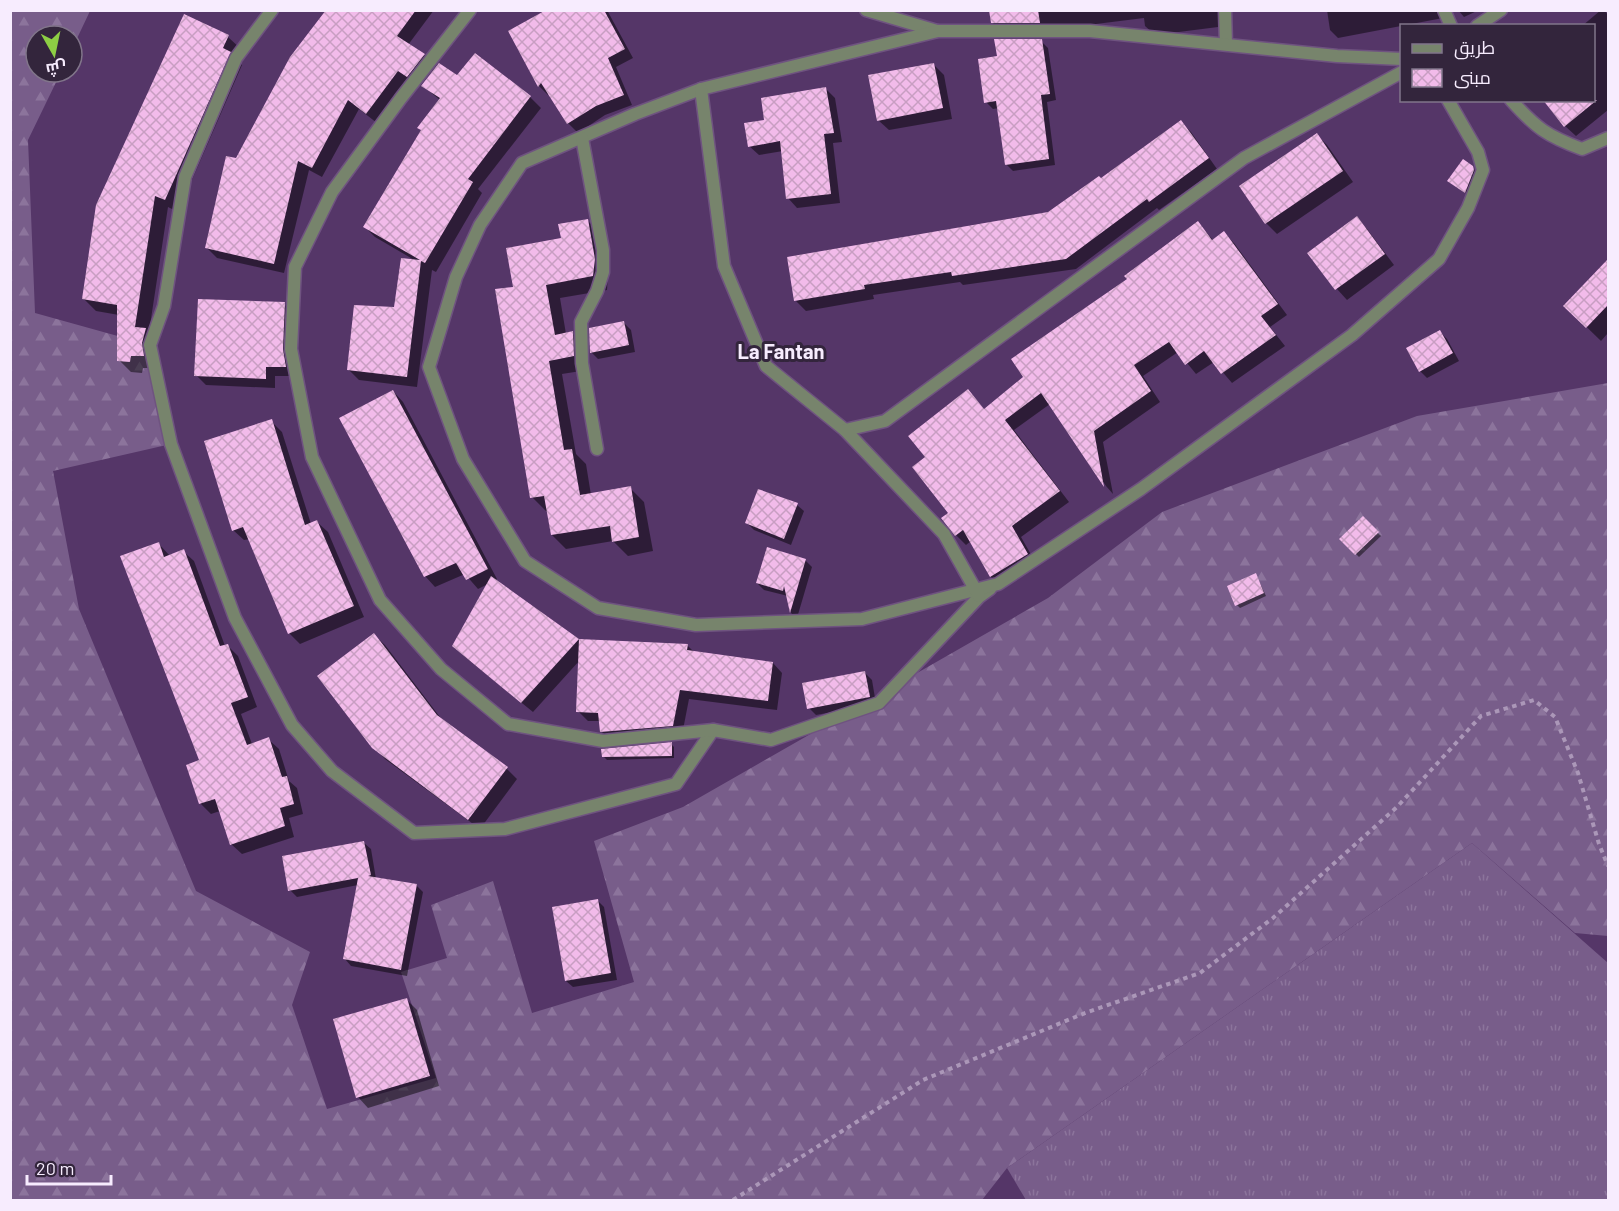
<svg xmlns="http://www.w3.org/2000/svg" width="1619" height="1211" viewBox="0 0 1619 1211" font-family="Barlow,Cairo,sans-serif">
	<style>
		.grass { fill: url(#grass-tufts) }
		.forest { fill: url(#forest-firs) }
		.shadow { fill: #0007 }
		.building { fill: url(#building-cross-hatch) }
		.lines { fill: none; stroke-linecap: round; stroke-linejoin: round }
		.lane-casing { stroke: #6f5380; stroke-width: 15 }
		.street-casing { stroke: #6f5380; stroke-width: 15 }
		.path { stroke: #ab97b8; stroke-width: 4; stroke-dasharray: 4.5 4.5; stroke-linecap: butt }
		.lane { stroke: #77846c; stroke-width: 12 }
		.street { stroke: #77846c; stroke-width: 12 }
		.labels { text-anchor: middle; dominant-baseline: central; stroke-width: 6; stroke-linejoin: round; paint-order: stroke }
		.neighbourhood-label { font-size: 20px; font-weight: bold; fill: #f7ecfe; stroke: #33253c }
	</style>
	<defs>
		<pattern id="grass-tufts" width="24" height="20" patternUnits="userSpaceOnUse" patternTransform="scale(1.5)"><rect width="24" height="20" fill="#785d8a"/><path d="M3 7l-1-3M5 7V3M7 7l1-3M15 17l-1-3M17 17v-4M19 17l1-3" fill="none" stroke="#8c749c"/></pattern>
		<pattern id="forest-firs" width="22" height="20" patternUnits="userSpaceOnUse" patternTransform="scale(1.5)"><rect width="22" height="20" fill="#785d8a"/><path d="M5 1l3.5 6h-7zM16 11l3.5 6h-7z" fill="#8c749c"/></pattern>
		<pattern id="building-cross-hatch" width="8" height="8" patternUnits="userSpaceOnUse" patternTransform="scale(1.5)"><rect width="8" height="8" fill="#f2bbea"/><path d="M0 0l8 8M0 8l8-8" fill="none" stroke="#c89ec2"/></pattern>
	</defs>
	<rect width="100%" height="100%" fill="#553668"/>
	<polygon class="grass" points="1472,843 1608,963 1608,1200 1026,1200 1007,1168"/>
	<polygon class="forest" points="10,11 90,11 72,49 72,36 36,36 36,72 61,72 28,140 35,313 150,345 171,444 53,471 79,609 196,891 310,952 292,1005 327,1109 436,1078 401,972 447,958 431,905 493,881 532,1013 634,982 594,841 683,807 1048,598 1162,512 1417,416 1608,383 1608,936 1575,933 1472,843 1007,1168 982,1200 11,1200"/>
	<g class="shadow">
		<polygon points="328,10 434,10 408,45 424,55 434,65 377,123 359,109 322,177 309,170 284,273 217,258 207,248 237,160"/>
		<polygon points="549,10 607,10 633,58 616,67 632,105 605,115 578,133 568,123 549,93 548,95 539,86 510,32"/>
		<polygon points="990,10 1229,10 1226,26 1155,35 1145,26 1144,18 1048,30 1002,32 992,22"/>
		<polygon points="1327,10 1448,10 1443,18 1338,38 1330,30"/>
		<polygon points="1458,10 1479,10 1464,17"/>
		<polygon points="1601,10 1604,10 1608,15 1608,110 1576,136 1565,126 1594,100 1594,26 1582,26"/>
		<polygon points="228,37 241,49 236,59 242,65 178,212 168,207 149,332 158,341 154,356 156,368 143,368 142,373 131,372 119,360 119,315 96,311 84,299"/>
		<polygon points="1041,41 1048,48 1056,100 1047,102 1055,165 1013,171 1006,164 999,108 993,109 986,102 999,57"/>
		<polygon points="934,65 944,75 952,119 889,130 878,120"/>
		<polygon points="458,77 530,97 541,108 478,189 482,193 436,272 432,270 417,387 359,380 348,369 396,308 416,261 375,237 365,227 440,100 423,86"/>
		<polygon points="825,88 835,98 842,142 833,143 840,203 797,208 788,198 783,151 759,155 749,146 766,122"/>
		<polygon points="1181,122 1191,132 1217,169 1159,210 1157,208 1076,269 963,285 960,282 873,295 874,299 806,311 796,301 1048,214 1102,180"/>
		<polygon points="1317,135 1327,145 1353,182 1277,234 1266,223"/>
		<polygon points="1472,167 1477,173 1468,194 1452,184"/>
		<polygon points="1357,218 1367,229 1394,265 1347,300 1337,289 1309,254"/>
		<polygon points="588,221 602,235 608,274 607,290 560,298 566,334 572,333 586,347 587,370 562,374 576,454 586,464 591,495 630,488 644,502 653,551 628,556 613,541 566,549 552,535 548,511 546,511 532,497 515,288 562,239"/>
		<polygon points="1198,223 1214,241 1224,233 1234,243 1287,315 1270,327 1285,346 1232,383 1214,362 1196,374 1178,352 1143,376 1160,402 1103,442 1113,494 1106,486 1050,404 1014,430 1069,502 1021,537 1037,565 1002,587 991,577 971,541 966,545 956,535 950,513 985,410 1025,377 1129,279"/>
		<polygon points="1608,261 1608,333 1601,341 1565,306"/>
		<polygon points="284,304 294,314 295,376 275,376 275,388 206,385 196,375"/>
		<polygon points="624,323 631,330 635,352 598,359 591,352"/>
		<polygon points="1440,332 1447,339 1459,361 1427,378 1420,371"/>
		<polygon points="393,391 403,402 497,579 495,581 578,640 688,646 695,653 773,663 782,673 777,710 689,699 682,735 611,741 601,731 600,721 588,721 578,711 580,660 533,712 464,656 488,584 478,589 465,574 435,587 425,576"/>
		<polygon points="271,421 282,432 311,524 317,522 328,532 364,617 300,644 290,634 250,539 244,540 233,530"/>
		<polygon points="797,505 804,511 791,545 754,530 747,523"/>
		<polygon points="1363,519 1381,536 1359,557 1341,539"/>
		<polygon points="159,544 170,556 183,551 194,561 225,646 227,645 238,656 257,707 241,714 252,744 268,739 279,749 289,781 297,788 303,814 289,818 294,837 242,854 231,844 220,811 211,814 201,804 188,766 201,761"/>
		<polygon points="805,560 812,567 797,618 791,613 788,596 764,590 757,583"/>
		<polygon points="1256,575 1266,596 1240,608 1237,605"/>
		<polygon points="374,635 385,645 443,721 507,769 517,779 480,829 385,759 374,747"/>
		<polygon points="865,673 872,680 876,704 816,715 809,708"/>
		<polygon points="671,744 674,747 674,758 607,760 604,757"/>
		<polygon points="364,843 371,849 376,879 416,885 423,892 407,976 351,966 345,959 358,885 297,897 290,890"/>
		<polygon points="597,900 604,907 617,980 573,987 566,981"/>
		<polygon points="406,999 417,1010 439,1086 368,1108 358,1097"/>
	</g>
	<g class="building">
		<polygon points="326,10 416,10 397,36 425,54 407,77 398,71 366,114 348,100 312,168 298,161 274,264 205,248 226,156 236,158 290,57"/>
		<polygon points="546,10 604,10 625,49 608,58 624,95 596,106 567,124 541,83 538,87 508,31"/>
		<polygon points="989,10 1038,10 1040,23 991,23"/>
		<polygon points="184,14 229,35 223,48 231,52 165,200 155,196 135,327 146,328 142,343 144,356 131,356 130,362 117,361 117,305 82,299 96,205"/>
		<polygon points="994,39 1042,39 1050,94 1041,95 1049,159 1005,165 996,101 984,103 978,59 997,56"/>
		<polygon points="475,53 531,96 468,179 473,182 425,263 421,261 407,377 347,370 354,305 394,307 401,258 420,260 363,227 421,130 417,128 440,98 421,86 439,63 457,75"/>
		<polygon points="934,63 943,108 877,121 868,75"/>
		<polygon points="826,87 834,133 824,134 831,194 786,199 780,141 748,147 744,123 764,120 761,98"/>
		<polygon points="1543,100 1597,100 1564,127"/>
		<polygon points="1181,120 1209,158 1149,202 1147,199 1066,259 952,276 951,272 864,285 865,289 794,301 787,257 1048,212 1099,176 1101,178"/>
		<polygon points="1317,133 1343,171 1265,224 1239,186"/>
		<polygon points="1463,159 1473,166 1474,170 1465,193 1447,181"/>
		<polygon points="1357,216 1385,254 1335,290 1307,253"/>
		<polygon points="588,219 595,259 593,276 546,285 555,335 573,331 574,356 549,361 564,450 572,449 580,495 631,486 639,537 612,542 610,526 551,535 544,496 530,498 495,289 513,287 506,248 561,238 558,224"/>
		<polygon points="1198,221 1212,240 1224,231 1278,304 1261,316 1276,335 1221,374 1204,351 1185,365 1169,342 1134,365 1151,391 1094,431 1104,487 1041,393 1005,420 1060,491 1012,526 1028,554 990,577 963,530 955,536 941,518 948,513 912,467 925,457 908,436 968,389 984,409 1023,377 1011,359 1127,279 1124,276"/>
		<polygon points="1608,259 1608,305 1586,328 1563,306"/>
		<polygon points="198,299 285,302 283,349 286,367 266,367 266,379 194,376"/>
		<polygon points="624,321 629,345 590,353 589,328"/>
		<polygon points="1440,330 1453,353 1419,372 1406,348"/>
		<polygon points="393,390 488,569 466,580 456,563 424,577 339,418"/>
		<polygon points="272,419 305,525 317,520 354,606 288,634 243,527 232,531 204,441"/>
		<polygon points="758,489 798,503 784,539 745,523"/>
		<polygon points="1363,516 1379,532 1355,555 1339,539"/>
		<polygon points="159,542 164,557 184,549 220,646 228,644 248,697 231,703 247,745 269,737 282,777 287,776 294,804 280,808 285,826 230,845 215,799 199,804 186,765 199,760 120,556"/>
		<polygon points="767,547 806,559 790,613 784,586 783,591 756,583"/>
		<polygon points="1256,573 1264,593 1235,606 1227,586"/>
		<polygon points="491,576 579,639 521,703 452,646"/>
		<polygon points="374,633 437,715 508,767 468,820 372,748 317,676"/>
		<polygon points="579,639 688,644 687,650 773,662 768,701 680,690 673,726 600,732 598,713 576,712"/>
		<polygon points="865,671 870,697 807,709 802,683"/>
		<polygon points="672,742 672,756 602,757 601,749"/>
		<polygon points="364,841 371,875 368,876 417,884 401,970 343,959 358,878 288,891 282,856"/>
		<polygon points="598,899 611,973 565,981 552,907"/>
		<polygon points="407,998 430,1076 356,1098 333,1019"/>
	</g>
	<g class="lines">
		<defs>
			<path id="lane" d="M1511 100C1536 128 1547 136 1582 149L1608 138"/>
			<g id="street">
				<polyline points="272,10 236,58 185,177 164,306 150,345 171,444 235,618 292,725 332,771 414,833 505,829 676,784 713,730"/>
				<polyline points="470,10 401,98 332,192 295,267 291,349 312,457 380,600 441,669 508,724 603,741 713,730 771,740 879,703 979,597 990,589"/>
				<polyline points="866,10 937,31"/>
				<polyline points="1225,10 1226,44"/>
				<polyline points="1444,10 1451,26"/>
				<polyline points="1477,26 1501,10"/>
				<polyline points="1402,59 1337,56 1090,31 938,31 701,89 635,114 522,163 480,225 456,277 429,367 463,459 525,561 598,608 696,625 862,619 998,584 1141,489 1352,335 1439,259 1468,208 1483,170 1478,152 1448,100"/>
				<polyline points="701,89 724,266 766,366 845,430 885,421 1244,158 1402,72"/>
				<polyline points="582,138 603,250 603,272 597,291 581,322 582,363 597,449"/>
				<polyline points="845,430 944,534 979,596"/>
			</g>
		</defs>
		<use href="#lane" class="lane-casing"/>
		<use href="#street" class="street-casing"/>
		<polyline class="path" points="733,1200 923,1080 1085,1013 1200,973 1273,918 1397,807 1481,716 1534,700 1555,717 1578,773 1599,844 1608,866"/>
		<use href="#lane" class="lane"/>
		<use href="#street" class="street"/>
	</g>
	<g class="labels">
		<g class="neighbourhood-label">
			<text x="781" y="351">La Fantan</text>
		</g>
	</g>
	<rect width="1619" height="1211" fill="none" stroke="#f7ecfe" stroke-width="24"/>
	<rect x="1400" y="24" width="195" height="78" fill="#33253c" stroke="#81758a" stroke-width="1.5"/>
	<rect x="1412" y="44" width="30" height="9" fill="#77846c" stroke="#81758a" stroke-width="1.5"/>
	<text x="1454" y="54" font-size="18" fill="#f7ecfe">طريق</text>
	<rect x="1412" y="69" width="30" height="18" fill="url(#building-cross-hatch)" stroke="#81758a" stroke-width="1.5"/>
	<text x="1454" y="84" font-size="18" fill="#f7ecfe">مبنى</text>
	<g transform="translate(54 54) rotate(171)"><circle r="28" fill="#33253c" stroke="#81758a" stroke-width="1.5"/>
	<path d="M0-4.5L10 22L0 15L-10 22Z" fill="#8dce44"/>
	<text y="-9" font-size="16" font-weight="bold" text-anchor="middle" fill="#f7ecfe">ش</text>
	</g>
	<path d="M27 1175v9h84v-9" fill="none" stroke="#f7ecfe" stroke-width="3"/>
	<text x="36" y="1175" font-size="18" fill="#f7ecfe" stroke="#33253c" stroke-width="4.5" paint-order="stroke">20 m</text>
</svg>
